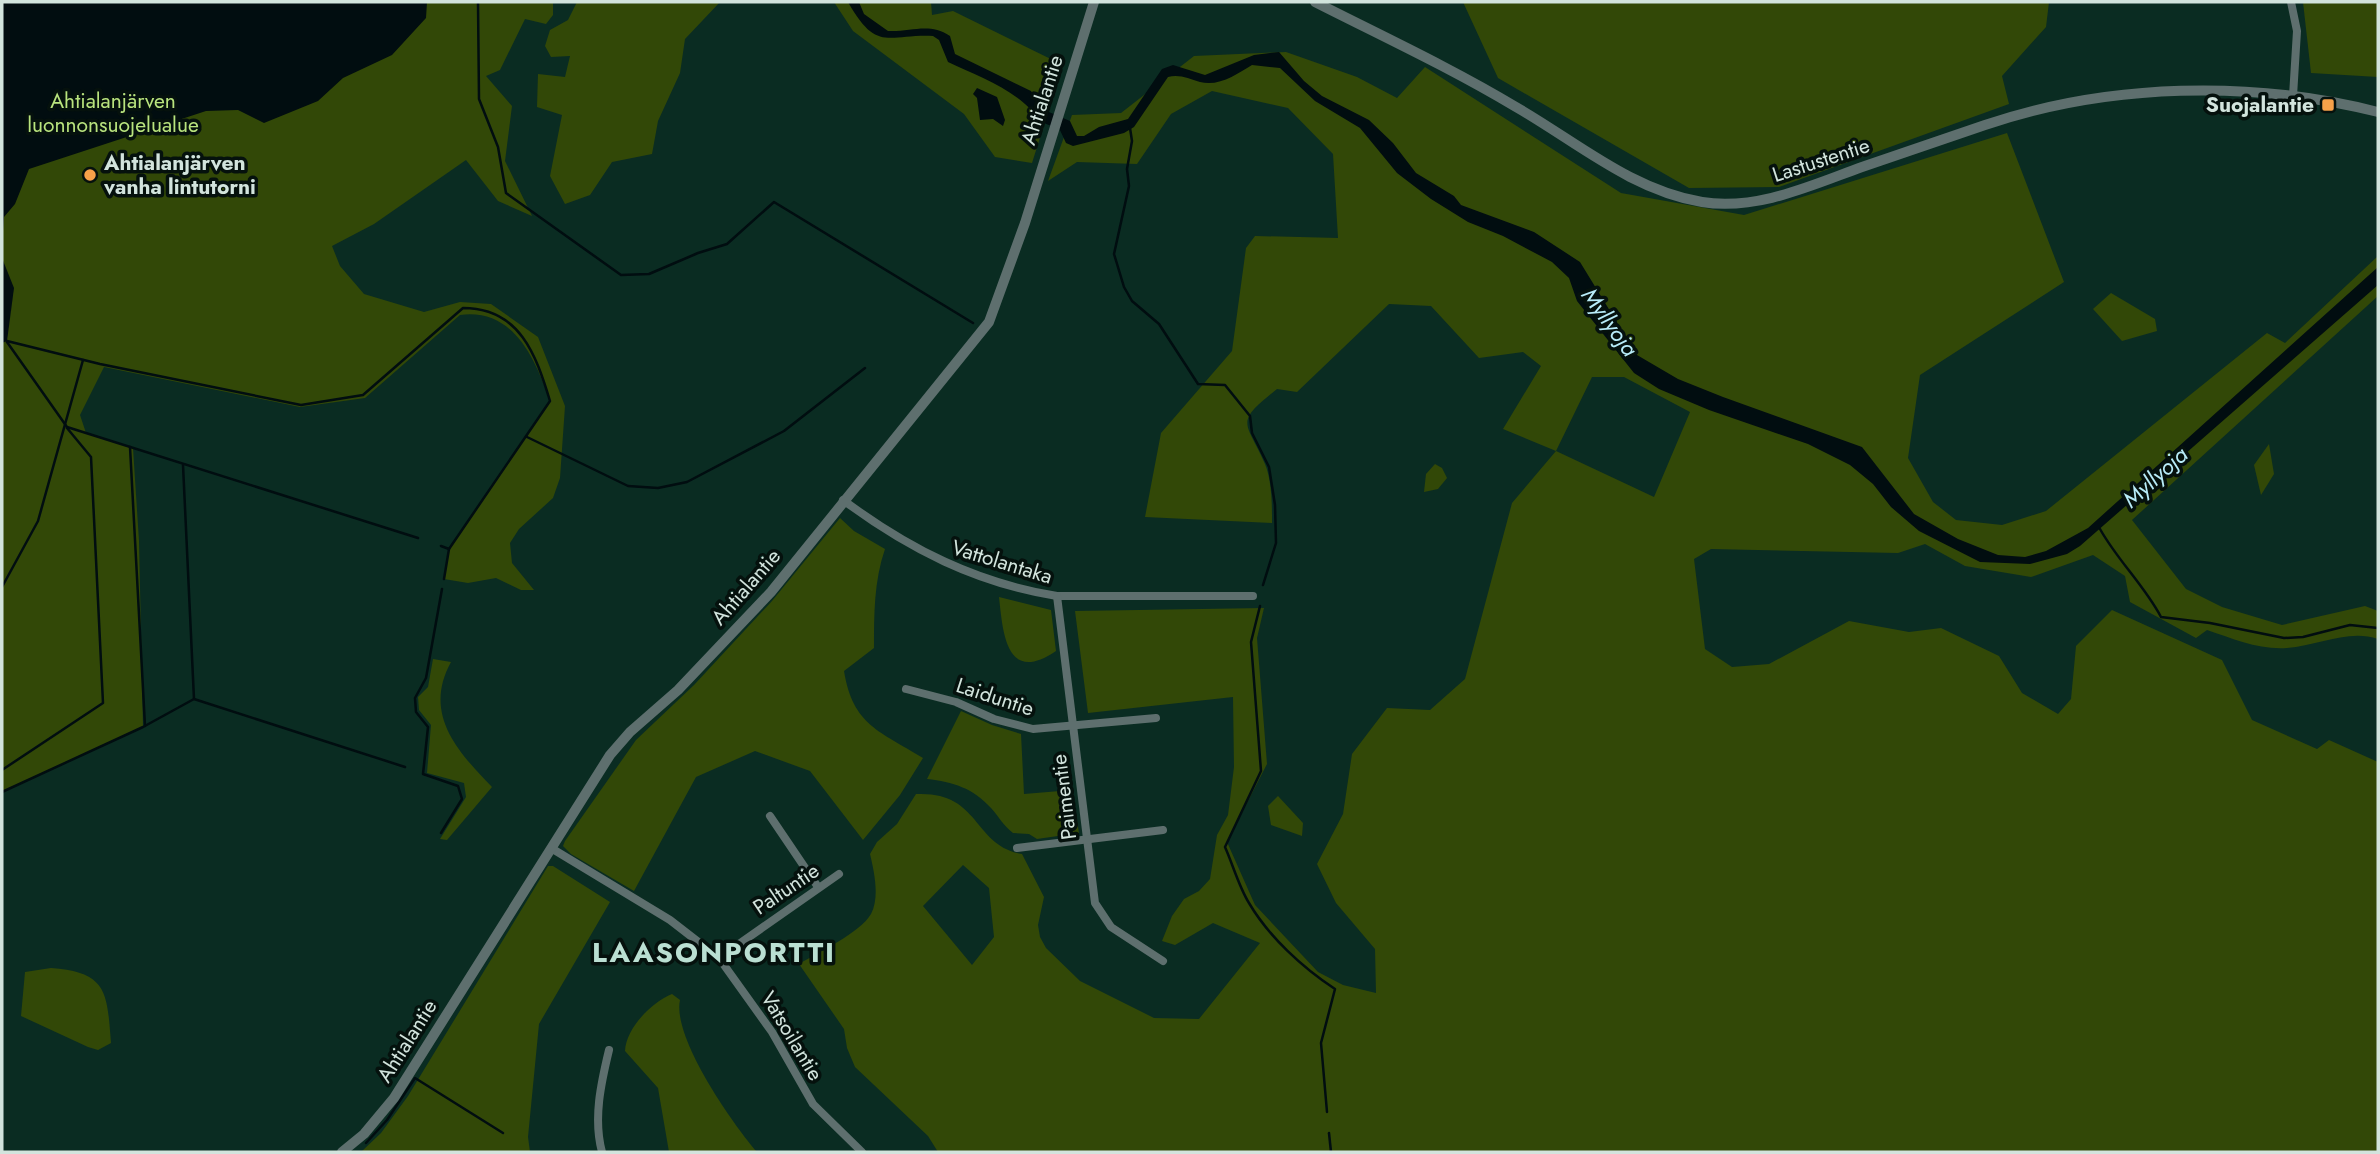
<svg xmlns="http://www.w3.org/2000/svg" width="2380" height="1154" viewBox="0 0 2380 1154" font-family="Jost,sans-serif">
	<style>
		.green { fill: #324807; fill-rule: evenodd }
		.water { fill: #010d10 }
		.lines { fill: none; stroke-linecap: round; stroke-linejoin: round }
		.stream { stroke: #010d10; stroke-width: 2.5 }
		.minor { stroke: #5e6f6e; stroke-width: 8 }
		.tertiary { stroke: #5e6f6e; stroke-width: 10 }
		.poi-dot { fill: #f7a149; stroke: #05110d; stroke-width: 2.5 }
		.labels { text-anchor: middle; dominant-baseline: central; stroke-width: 7; stroke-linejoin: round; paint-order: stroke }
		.street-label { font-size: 21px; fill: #d2e4dd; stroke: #05110d }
		.park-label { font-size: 21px; fill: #b9e47e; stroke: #05110d }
		.poi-label { font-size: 21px; font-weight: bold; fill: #d2e4dd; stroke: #05110d; text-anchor: end }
		.water-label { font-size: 23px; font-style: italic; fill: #b8ecf8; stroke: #05110d }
		.district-label { font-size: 28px; font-weight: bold; letter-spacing: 2px; fill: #badfd2; stroke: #05110d }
	</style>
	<rect width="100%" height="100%" fill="#0a2c22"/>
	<g class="green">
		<path d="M2 2H553V15L546 24 525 19 500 70 486 76 512 106 505 161 532 216 498 201 466 160 374 224 332 246 340 266 364 294 424 312 460 302 491 304 538 337 565 406 560 478 553 498 519 529 510 543 512 563 534 590H521L496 578 468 583 444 579 449 549 550 401C535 359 514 308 460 315L365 398 300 407 104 367 80 415 86 433 133 448 139 541 143 727 2 792Z"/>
		<polygon points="577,2 720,2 685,39 680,73 658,121 652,154 612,162 590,195 565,204 550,176 562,115 537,107 538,74 565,77 570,56 551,57 545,46 550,30 568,20"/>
		<polygon points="834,2 931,2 932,15 953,11 1063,65 1032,163 995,157 964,114 853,31"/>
		<polygon points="1463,2 2049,2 2046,27 2002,76 2009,104 1779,187 1689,188 1498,78"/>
		<polygon points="2303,2 2378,2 2378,77 2311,73"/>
		<path d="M1286 52 1357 77 1397 98 1425 67 1621 193 1744 215 2007 133 2064 282 1920 375 1908 458 1933 502 1956 520 2002 525 2046 511 2267 333 2285 343 2378 256V296L2132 520 2186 589 2222 607 2282 625 2365 606 2378 611V639C2348 629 2318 646 2287 648 2259 650 2234 639 2207 630L2196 638 2130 602 2125 576 2093 555 2031 577 1965 566 1925 544 1898 553 1711 549 1694 559 1705 649 1732 667 1769 664 1849 621 1909 632 1941 628 1999 656 2022 693 2058 714 2071 699 2076 646 2112 610 2222 660 2252 720 2317 749 2329 740 2378 762V1152H938L928 1136 855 1067 847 1048 844 1029 799 964C817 953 860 933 871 914 880 897 874 871 870 854L877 842 897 824 916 794C981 791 972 845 1022 854L1044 897 1038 925 1040 937 1046 948 1080 981 1154 1018 1199 1019 1260 943 1213 923 1175 945 1162 941 1172 916 1184 899 1199 891 1210 879 1217 835 1228 815 1234 767 1233 697 1088 713 1075 611 1264 608 1257 638 1267 764 1227 842 1255 905 1318 972 1343 985 1376 993 1375 949 1336 903 1317 864 1343 814 1352 754 1387 708 1430 710 1465 679 1512 503 1556 451 1503 429 1541 366 1523 352 1479 358 1431 306 1389 304 1297 392 1277 389C1233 424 1246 420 1265 464 1272 481 1272 505 1272 523L1145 517 1161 433 1232 351 1246 248 1255 236 1338 238 1333 154 1288 108 1212 91 1171 114 1137 164 1077 162 1048 181 1072 115 1121 113 1194 56ZM1592 377H1624L1690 412 1654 497 1556 451ZM963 865 989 888 994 937 972 965 923 906Z"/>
		<polygon points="2111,293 2155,319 2157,331 2122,341 2093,309"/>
		<polygon points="2269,444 2274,474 2261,495 2254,465"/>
		<polygon points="1435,464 1442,468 1447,478 1438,489 1424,492 1426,474"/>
		<path d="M840 518 854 531 885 549C874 581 874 614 874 648L844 671C853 726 880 731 923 758L900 795 863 840 810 771 755 751 696 777 634 891 571 854 563 846 565 841 636 740 694 685 772 601Z"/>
		<path d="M999 597 1051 610 1056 651C1006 685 1003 633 999 597Z"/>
		<path d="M433 659 451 662C423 713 456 750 492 787L447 840 440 839 466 797 464 783 427 773 431 725 419 710 418 697 428 687Z"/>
		<path d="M961 711 992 725 1021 734 1024 794 1072 790 1079 833 1037 839 1029 834 1013 833C1003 825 999 817 991 808 973 788 953 782 927 779Z"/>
		<polygon points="1278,796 1303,823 1302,836 1271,825 1268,806"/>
		<polygon points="548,866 553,866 610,902 539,1024 528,1137 530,1152 361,1152 381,1133 408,1096"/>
		<path d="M51 968C108 972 107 993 111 1043L98 1050 88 1047 21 1016 25 972Z"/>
		<path d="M672 994 680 1000C672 1037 732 1123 757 1152H669L658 1088 625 1051C626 1028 652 1002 672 994Z"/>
	</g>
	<g class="water">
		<polygon points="2,2 427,2 426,18 392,55 343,78 318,101 264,123 238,110 206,111 29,169 15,204 4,217 2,244"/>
		<path d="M848 2H859L864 14 888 31C912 32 929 22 950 36L955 54 1031 91 1042 109 1070 121 1077 136H1084L1099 127 1128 119 1162 69 1173 65 1205 75 1254 55 1279 52 1304 81 1322 96 1369 120 1393 143 1416 173 1454 196 1461 205 1534 232 1580 262 1637 355 1678 379 1723 397 1862 447 1914 514 1958 539 1998 555 2025 557 2046 551 2088 528 2378 267V285L2080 546 2067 554 2030 564 1980 562 1919 531 1891 507 1873 484 1850 465 1808 444 1709 410 1659 389 1634 373 1577 301 1569 278 1552 262 1503 236 1468 222 1431 199 1397 173 1360 128 1315 101 1280 68 1252 65C1237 74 1219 87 1200 82 1189 79 1180 74 1168 77L1134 127 1124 133 1073 146 1066 143 1059 128C1033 121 1041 118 1025 104 1004 85 973 74 948 62L939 40 933 36C887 34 877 53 848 2Z"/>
		<polygon points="977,88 997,97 1005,120 1003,126 993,119 980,120 977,98 973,94"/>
		<polygon points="2,258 14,288 7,341 2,343"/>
	</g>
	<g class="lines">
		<g class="stream">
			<polyline points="478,2 479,99 498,147 506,193 621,275 649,274 698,253 727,244 774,202 973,323"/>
			<polyline points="1130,128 1132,141 1127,169 1129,186 1114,254 1124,287 1132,301 1159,324 1198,384 1225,385 1250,416 1252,433 1269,467 1275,505 1276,543 1263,585"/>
			<path d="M7 341 100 364 301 405 363 395 463 308C520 308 536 355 550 401L449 549 444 579"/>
			<polyline points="7,342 67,427 418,538"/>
			<polyline points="527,437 628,486 658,488 687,482 784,431 865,368"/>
			<polyline points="130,447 145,726"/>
			<polyline points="183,465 194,699"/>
			<path d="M2100 529C2118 561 2144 585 2161 617L2210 623 2284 638 2303 637 2350 625 2378 628"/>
			<polyline points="441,546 449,549"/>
			<polyline points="2,587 38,521 83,360"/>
			<path d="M1260 606 1251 642 1261 771 1225 847C1233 865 1239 887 1249 903 1269 937 1303 968 1335 989L1321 1043 1327 1112"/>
			<polyline points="2,770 103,703 91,457 67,428"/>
			<polyline points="2,792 143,727 194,699 405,767"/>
			<polyline points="441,833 462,799 458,786 423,774 428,727 416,712 415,698 426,678 442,589"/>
			<polyline points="1329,1133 1331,1152"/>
			<polyline points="366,1143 387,1120 415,1078 503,1133"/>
		</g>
		<g class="minor">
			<polyline points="2291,2 2297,31 2293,96"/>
			<path d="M843 500C909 549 976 583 1057 596H1253"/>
			<polyline points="1057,596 1095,903 1111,927 1163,961"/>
			<polyline points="906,689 956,702 994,719 1033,729 1156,718"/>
			<polyline points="770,816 818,887"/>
			<polyline points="551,848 670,920 719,958 772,1032 813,1104 862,1152"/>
			<polyline points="1017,848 1163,830"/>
			<polyline points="719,958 839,874"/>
			<path d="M602 1152C593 1119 601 1083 609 1050"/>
		</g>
		<g class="tertiary">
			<path d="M1315 2C1382 36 1451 68 1516 107 1577 142 1631 190 1702 202 1757 211 1812 185 1862 167 1903 153 1944 139 1985 125 2109 83 2252 80 2378 112"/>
			<polyline points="342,1152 364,1134 394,1098 610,755 630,732 678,690 771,592 989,322 1025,223 1094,2"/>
		</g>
	</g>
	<g class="poi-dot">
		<rect x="2321" y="98" width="14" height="14" rx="3.5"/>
		<circle cx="90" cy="175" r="7"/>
	</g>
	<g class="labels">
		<g class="street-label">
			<text transform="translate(1042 100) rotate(-72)">Ahtialantie</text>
			<text transform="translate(1821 160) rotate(-18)">Lastustentie</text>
			<text transform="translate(1002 562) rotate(17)">Vattolantaka</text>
			<text transform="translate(746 587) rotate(-49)">Ahtialantie</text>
			<text transform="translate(995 697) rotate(18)">Laiduntie</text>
			<text transform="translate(1064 797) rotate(-97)">Paimentie</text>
			<text transform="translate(786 889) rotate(-34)">Paltuntie</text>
			<text transform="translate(792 1036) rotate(59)">Vatsoilantie</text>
			<text transform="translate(407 1041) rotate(-58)">Ahtialantie</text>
		</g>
		<g class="park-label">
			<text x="113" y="101">Ahtialanjärven<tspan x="113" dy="24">luonnonsuojelualue</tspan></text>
		</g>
		<g class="poi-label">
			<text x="2314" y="105">Suojalantie</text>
			<text x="104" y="163" text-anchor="start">Ahtialanjärven<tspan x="104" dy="24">vanha lintutorni</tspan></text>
		</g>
		<g class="water-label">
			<text transform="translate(1610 322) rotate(54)">Myllyoja</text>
			<text transform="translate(2155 477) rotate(-42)">Myllyoja</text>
		</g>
		<g class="district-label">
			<text x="714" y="952">LAASONPORTTI</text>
		</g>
	</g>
	<rect width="2380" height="1154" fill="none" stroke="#d2e4dd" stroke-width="7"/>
</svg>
